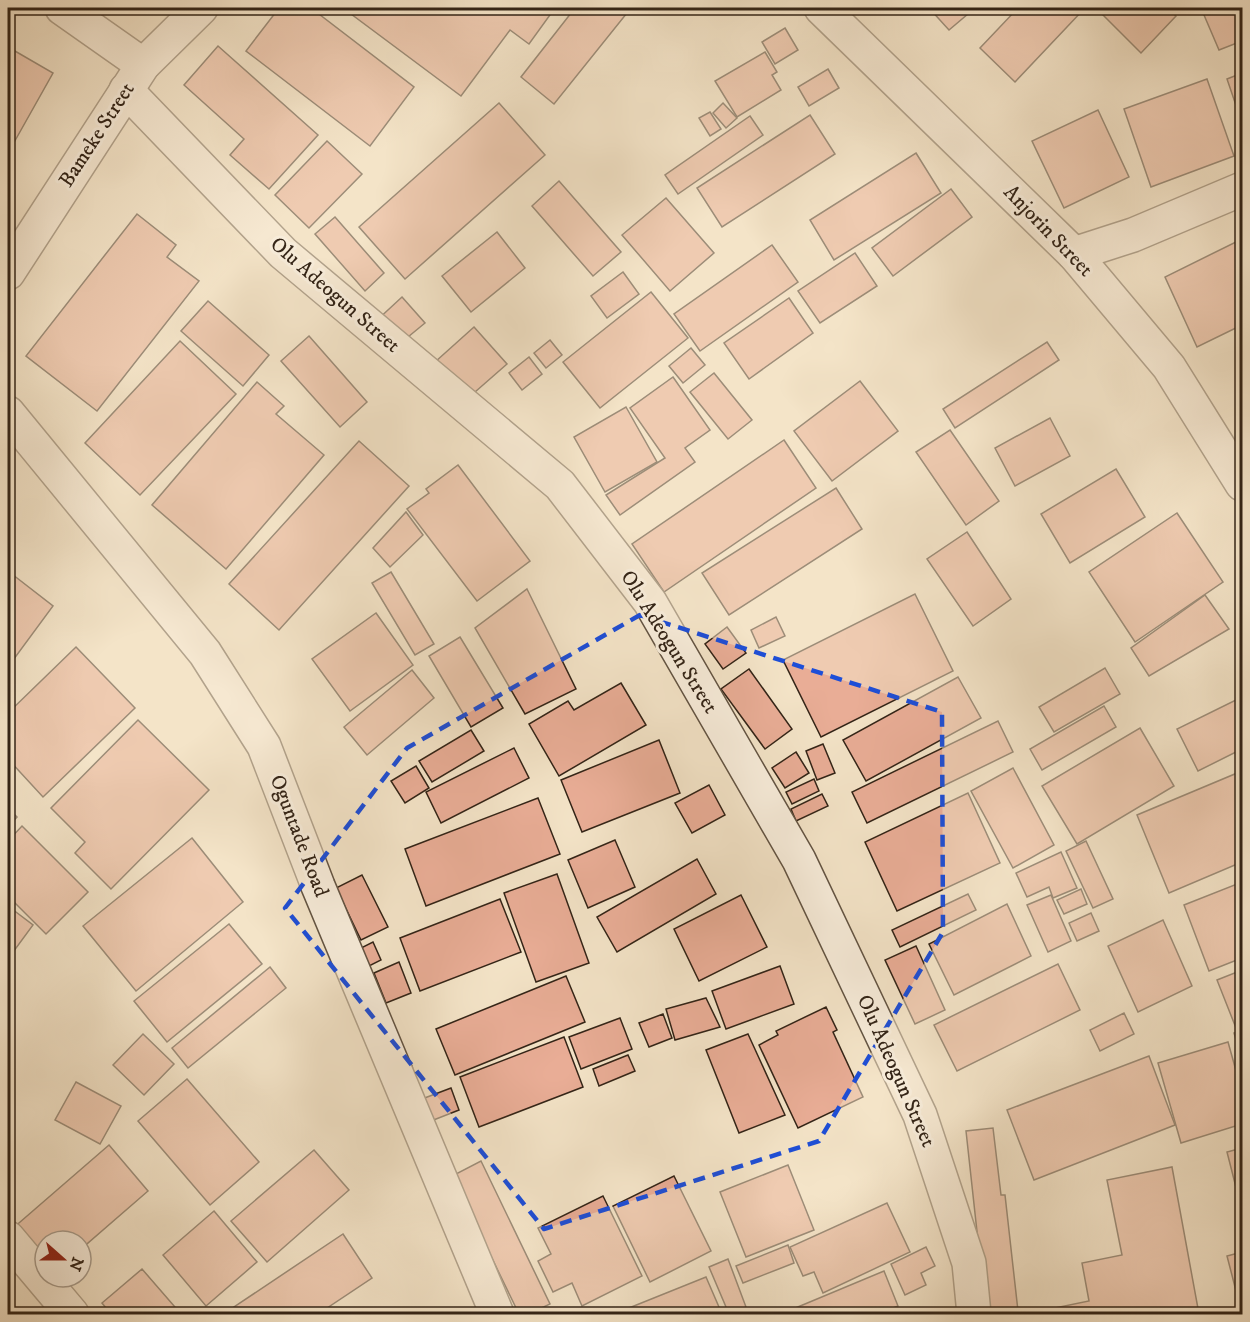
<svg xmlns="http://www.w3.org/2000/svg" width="1250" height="1322" viewBox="0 0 1250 1322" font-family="'IM FELL DW Pica',serif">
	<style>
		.building { fill: #e9ad96; stroke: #332417; stroke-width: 1.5 }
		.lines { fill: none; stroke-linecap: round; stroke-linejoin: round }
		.minor-casing { stroke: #635443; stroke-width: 36 }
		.minor { stroke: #f8eddb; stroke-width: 33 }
		.marked { fill: none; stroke: #1d4ed8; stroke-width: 4.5; stroke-dasharray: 12 8; stroke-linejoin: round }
		.labels { text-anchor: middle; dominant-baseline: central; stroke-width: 6; stroke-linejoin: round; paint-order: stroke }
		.street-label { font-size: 21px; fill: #332417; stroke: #f8eddb }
	</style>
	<rect width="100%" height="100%" fill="#f4e4c8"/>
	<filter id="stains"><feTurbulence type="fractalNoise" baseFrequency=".00333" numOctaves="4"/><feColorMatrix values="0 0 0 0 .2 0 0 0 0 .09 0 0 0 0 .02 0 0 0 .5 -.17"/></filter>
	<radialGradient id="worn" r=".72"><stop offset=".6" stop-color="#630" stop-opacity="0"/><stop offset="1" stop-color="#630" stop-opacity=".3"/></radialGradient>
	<g class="building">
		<polygon points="279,8 311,8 414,87 370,146 246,51"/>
		<polygon points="343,8 555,8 529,44 510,30 461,96"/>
		<polygon points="575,8 631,8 554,104 521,77"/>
		<polygon points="929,8 975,8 949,30"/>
		<polygon points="1018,8 1084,9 1015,82 980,48"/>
		<polygon points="1098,8 1167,8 1176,16 1141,53 1097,9"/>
		<polygon points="1201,8 1242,8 1242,41 1219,50"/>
		<polygon points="785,28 798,50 775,64 762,42"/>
		<polygon points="218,46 318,135 269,189 230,155 244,139 184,85"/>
		<polygon points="8,47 53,73 12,146 8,143"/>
		<polygon points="765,52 777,72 772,75 781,90 737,117 715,81"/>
		<polygon points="828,69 839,88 809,106 798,87"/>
		<polygon points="1242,73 1242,123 1227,79"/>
		<polygon points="1207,79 1234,156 1151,187 1124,109"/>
		<polygon points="499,103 545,155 405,279 359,227"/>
		<polygon points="723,103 737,118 726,128 713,113"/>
		<polygon points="1098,110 1129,177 1064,208 1032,141"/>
		<polygon points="710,112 721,129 710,136 699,118"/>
		<polygon points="810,115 835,154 722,227 697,188"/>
		<polygon points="750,116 763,135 678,194 665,175"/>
		<polygon points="327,141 362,174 309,228 275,195"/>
		<polygon points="916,153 941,193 834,260 810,220"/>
		<polygon points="559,181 621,252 593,276 532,206"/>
		<polygon points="951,189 972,217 893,276 872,248"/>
		<polygon points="666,198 714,253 670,291 622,235"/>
		<polygon points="137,214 176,245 167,257 199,281 97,411 26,356"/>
		<polygon points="335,217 384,273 365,291 315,234"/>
		<polygon points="497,232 525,268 471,312 442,276"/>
		<polygon points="1242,239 1242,325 1197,347 1165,277"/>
		<polygon points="772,245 798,282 700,351 674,314"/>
		<polygon points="855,253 877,286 820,323 798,291"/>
		<polygon points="623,272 639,294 607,318 591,296"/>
		<polygon points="651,292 688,338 600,408 563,362"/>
		<polygon points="402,297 425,323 397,346 375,322"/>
		<polygon points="789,298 813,333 749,379 724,343"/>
		<polygon points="208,301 269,355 243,386 181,331"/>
		<polygon points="474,327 507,364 467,399 435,362"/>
		<polygon points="309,336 367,402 340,427 281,361"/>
		<polygon points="550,340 562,355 546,368 534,353"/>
		<polygon points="180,341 236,394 140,495 85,443"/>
		<polygon points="1047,342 1059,360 955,428 943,409"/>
		<polygon points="691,348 705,365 683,383 669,366"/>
		<polygon points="529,357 542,374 522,390 509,373"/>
		<polygon points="714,373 752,420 728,439 690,392"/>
		<polygon points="673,377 710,430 685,448 695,462 620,515 606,495 665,458 630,408"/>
		<polygon points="860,381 898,431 832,481 794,431"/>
		<polygon points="257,382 284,406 276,414 324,455 226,569 152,505"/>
		<polygon points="626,407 657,462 605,492 574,437"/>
		<polygon points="1050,418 1070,456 1015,486 995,448"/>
		<polygon points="950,430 999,501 966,525 916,452"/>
		<polygon points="784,440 816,488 664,592 632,544"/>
		<polygon points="359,441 409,486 279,630 229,584"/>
		<polygon points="458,465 530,561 477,601 407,509 429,493 426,489"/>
		<polygon points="1116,469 1145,517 1070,563 1041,514"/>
		<polygon points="836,488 862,529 729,615 702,573"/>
		<polygon points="406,512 423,535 390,567 373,548"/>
		<polygon points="1177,513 1223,582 1135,642 1089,572"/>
		<polygon points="967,532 1011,599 973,626 927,559"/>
		<polygon points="8,571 53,606 8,667"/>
		<polygon points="391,572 434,644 415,655 372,583"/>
		<polygon points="527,589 576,689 525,714 475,628"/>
		<polygon points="915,594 953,671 821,737 783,660"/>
		<polygon points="1205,595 1229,629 1149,676 1131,648"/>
		<polygon points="376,613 413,665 350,711 312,659"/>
		<polygon points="776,617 785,636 759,648 751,630"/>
		<polygon points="727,627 746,653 723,669 705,644"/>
		<polygon points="460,637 503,708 471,727 429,656"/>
		<polygon points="76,647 135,708 43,797 8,759 8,713"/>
		<polygon points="1105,668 1120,694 1054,732 1039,707"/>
		<polygon points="749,669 792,729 765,749 721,689"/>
		<polygon points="412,670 434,698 367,755 344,727"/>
		<polygon points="958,677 981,718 866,781 843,740"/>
		<polygon points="621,683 646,725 559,776 529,724 568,701 574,710"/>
		<polygon points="1242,697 1242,749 1198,771 1177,729"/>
		<polygon points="1104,706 1116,727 1042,770 1030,749"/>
		<polygon points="138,720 209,790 111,889 75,853 85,842 51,808"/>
		<polygon points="998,721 1013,752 867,823 852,792"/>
		<polygon points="1140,728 1174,786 1077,844 1042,786"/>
		<polygon points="471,730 484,751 432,782 419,761"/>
		<polygon points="659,740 680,793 582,832 561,780"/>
		<polygon points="823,744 835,773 817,780 806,751"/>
		<polygon points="514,748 529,778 441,823 426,792"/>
		<polygon points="796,752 809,773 785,788 772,768"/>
		<polygon points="416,766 429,788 405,803 391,781"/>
		<polygon points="1013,768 1054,845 1013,868 971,791"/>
		<polygon points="1242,771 1242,862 1169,893 1137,815"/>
		<polygon points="814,779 819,791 792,804 786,792"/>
		<polygon points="709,785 725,815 692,833 675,803"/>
		<polygon points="968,793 1000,863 897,911 865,842"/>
		<polygon points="822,794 828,806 796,821 791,809"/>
		<polygon points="538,798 560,854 426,906 405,849"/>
		<polygon points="8,808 17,817 8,827"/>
		<polygon points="22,826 88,892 46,934 8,896 8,841"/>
		<polygon points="192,838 243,902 136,991 83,926"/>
		<polygon points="615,840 635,887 588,908 568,860"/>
		<polygon points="1086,841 1113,899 1093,908 1066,851"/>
		<polygon points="1061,852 1077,888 1053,898 1049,887 1027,897 1016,873"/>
		<polygon points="697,859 716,894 617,952 597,917"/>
		<polygon points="557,874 589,963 536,982 504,893"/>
		<polygon points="362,875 388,927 361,940 336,888"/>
		<polygon points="1242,882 1242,958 1209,971 1184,905"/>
		<polygon points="1081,889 1087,904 1064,914 1057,900"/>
		<polygon points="968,894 976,910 900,947 892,930"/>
		<polygon points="741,895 767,947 699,981 674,929"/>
		<polygon points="1051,895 1071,941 1048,952 1027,905"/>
		<polygon points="500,899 521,952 420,991 400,938"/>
		<polygon points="1007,904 1031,956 954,995 929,944"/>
		<polygon points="8,906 33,925 8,959"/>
		<polygon points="1091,913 1099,931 1077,941 1069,923"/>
		<polygon points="1163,920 1192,986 1138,1012 1108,946"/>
		<polygon points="229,924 262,964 167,1042 134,1001"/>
		<polygon points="373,942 381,960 367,967 359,949"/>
		<polygon points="916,946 945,1010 915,1024 885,960"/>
		<polygon points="399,962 411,993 386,1003 374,973"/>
		<polygon points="1058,964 1080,1010 957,1071 934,1025"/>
		<polygon points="780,966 794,1004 726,1029 712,991"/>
		<polygon points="270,967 286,988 188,1068 172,1048"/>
		<polygon points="1242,970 1242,1025 1236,1028 1217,980"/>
		<polygon points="566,976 585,1022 455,1075 436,1029"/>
		<polygon points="706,998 720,1027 675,1040 666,1009"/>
		<polygon points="826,1007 837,1030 833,1032 863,1097 798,1128 759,1045 778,1035 776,1031"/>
		<polygon points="1124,1013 1134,1034 1100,1051 1090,1030"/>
		<polygon points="663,1014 672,1038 649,1047 639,1023"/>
		<polygon points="620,1018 632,1049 581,1069 569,1037"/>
		<polygon points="1242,1031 1242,1060 1234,1033"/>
		<polygon points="143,1034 174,1064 144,1095 113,1065"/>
		<polygon points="748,1034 785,1115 739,1133 706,1050"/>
		<polygon points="564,1037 583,1087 479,1127 460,1077"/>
		<polygon points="1228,1042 1242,1092 1242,1124 1181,1143 1158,1063"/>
		<polygon points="628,1055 635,1071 599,1086 593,1069"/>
		<polygon points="1149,1056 1175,1125 1034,1180 1007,1110"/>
		<polygon points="187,1079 259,1162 210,1205 138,1121"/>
		<polygon points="76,1082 121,1106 100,1144 55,1120"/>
		<polygon points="451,1088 459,1110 431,1121 422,1099"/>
		<polygon points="993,1128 1001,1195 1005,1195 1018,1311 986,1314 966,1131"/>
		<polygon points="109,1145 148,1191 81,1249 81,1241 45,1241 45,1268 12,1229"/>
		<polygon points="1242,1148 1242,1211 1227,1152"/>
		<polygon points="314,1150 349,1190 267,1262 231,1221"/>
		<polygon points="481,1161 550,1304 529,1314 519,1314 452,1176"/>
		<polygon points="788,1165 814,1230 746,1257 720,1192"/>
		<polygon points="1172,1167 1199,1314 1026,1314 1089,1301 1082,1263 1122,1255 1107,1180"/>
		<polygon points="674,1176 711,1251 650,1282 613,1206"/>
		<polygon points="603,1196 642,1276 582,1306 572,1283 553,1292 538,1261 551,1254 538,1228"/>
		<polygon points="887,1203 910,1252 823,1293 814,1272 803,1276 790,1247"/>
		<polygon points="214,1211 257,1262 206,1306 163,1255"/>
		<polygon points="343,1234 372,1278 318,1314 230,1314 228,1311"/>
		<polygon points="788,1245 794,1263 743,1283 736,1266"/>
		<polygon points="926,1247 935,1266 921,1273 926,1285 905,1295 891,1264"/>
		<polygon points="1242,1252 1242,1314 1227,1256"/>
		<polygon points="728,1259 746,1307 729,1314 709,1267"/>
		<polygon points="142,1269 181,1314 111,1314 102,1303"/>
		<polygon points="884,1271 898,1306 878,1314 781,1314"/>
		<polygon points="706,1277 722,1314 614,1314"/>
		<polygon points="390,1308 394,1314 380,1314"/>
	</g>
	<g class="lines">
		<defs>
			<g id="minor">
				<polyline points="62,8 143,65"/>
				<polyline points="821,8 1074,254 1169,367 1242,484"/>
				<polyline points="126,90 283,253 560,485 650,602 799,860 920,1115 969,1263 974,1314"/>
				<polyline points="1074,254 1133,235 1242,189"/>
				<polyline points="8,273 143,65 201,8"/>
				<polyline points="8,413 205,653 264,746 318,886 497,1314"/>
				<polyline points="8,1238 72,1314"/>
			</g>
		</defs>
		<use href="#minor" class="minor-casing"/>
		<use href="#minor" class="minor"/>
	</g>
	<path d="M0 0H1250V1322H0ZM640 615 942 712 943 932 819 1141 544 1229 285 908 407 748Z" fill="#f4e4c8" fill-opacity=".55" fill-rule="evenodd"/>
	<path class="marked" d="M640 615 942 712 943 932 819 1141 544 1229 285 908 407 748Z"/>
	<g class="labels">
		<g class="street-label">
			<text transform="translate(97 135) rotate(-57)">Bameke Street</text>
			<text transform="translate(1048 231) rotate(46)">Anjorin Street</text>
			<text transform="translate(335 295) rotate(41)">Olu Adeogun Street</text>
			<text transform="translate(669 642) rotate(58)">Olu Adeogun Street</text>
			<text transform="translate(299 836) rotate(69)">Oguntade Road</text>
			<text transform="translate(896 1071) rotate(66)">Olu Adeogun Street</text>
		</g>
	</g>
	<rect width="1250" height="1322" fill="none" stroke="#f4e4c8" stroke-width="30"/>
	<rect x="9" y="9" width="1232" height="1304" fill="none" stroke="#332417" stroke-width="3"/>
	<rect x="15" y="15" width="1220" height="1292" fill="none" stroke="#332417" stroke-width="1.5"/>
	<g transform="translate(63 1259) rotate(111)"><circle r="28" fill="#f8eddb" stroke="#a99d8d" stroke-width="1.5"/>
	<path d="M0-4.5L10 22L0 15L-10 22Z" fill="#8f2418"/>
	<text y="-9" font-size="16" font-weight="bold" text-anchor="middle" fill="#332417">N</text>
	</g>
	<rect width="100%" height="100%" filter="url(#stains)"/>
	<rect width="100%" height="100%" fill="url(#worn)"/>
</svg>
